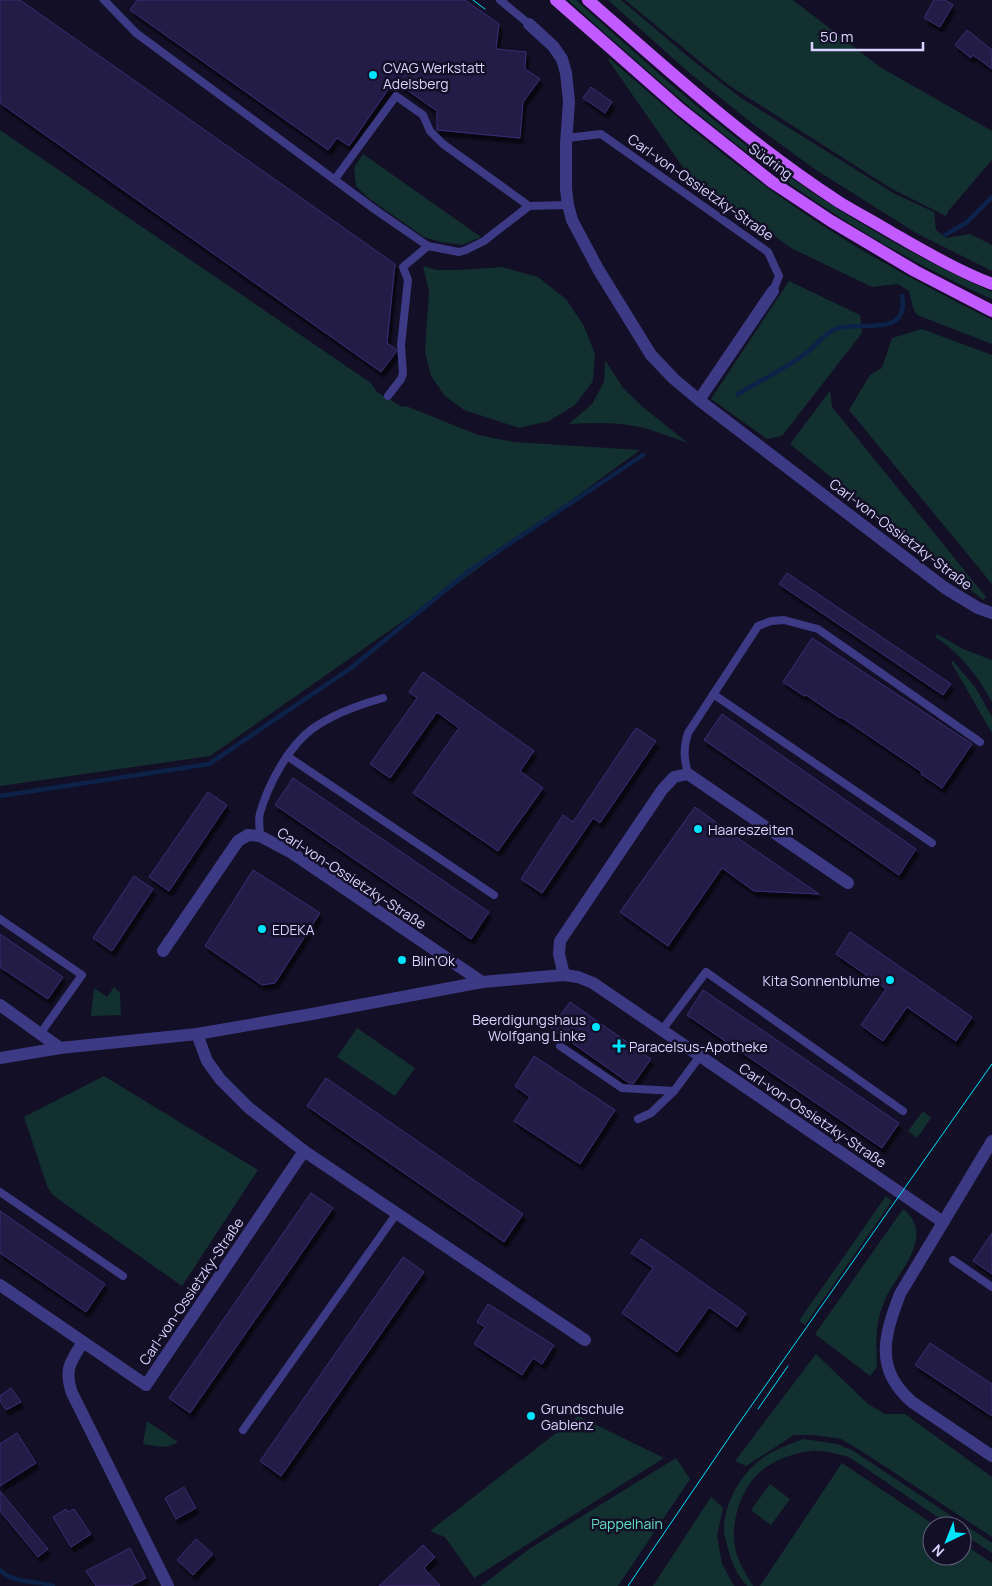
<svg xmlns="http://www.w3.org/2000/svg" width="992" height="1586" viewBox="0 0 992 1586" font-family="Manrope,sans-serif">
	<style>
		.green { fill: #12302f }
		.lines { fill: none; stroke-linecap: round; stroke-linejoin: round }
		.stream { stroke: #0c2248; stroke-width: 4.5 }
		.building { fill: #241b47; stroke: #3b2d73; filter: url(#shadow) }
		.service { stroke: #3d3a85; stroke-width: 8 }
		.minor { stroke: #3d3a85; stroke-width: 12 }
		.tertiary { stroke: #3d3a85; stroke-width: 12 }
		.primary { stroke: #c25bff; stroke-width: 12 }
		.tram { stroke: #00e5ff; stroke-width: 1 }
		.poi-dot { fill: #00e5ff; stroke: #130f26; stroke-width: 2 }
		.labels { text-anchor: middle; dominant-baseline: central; stroke-width: 5; stroke-linejoin: round; paint-order: stroke }
		.poi-label { font-size: 14px; fill: #d9d4ff; stroke: #130f26; text-anchor: start }
		.street-label { font-size: 14px; fill: #d9d4ff; stroke: #130f26 }
		.park-label { font-size: 14px; fill: #5fe0c0; stroke: #130f26 }
	</style>
	<defs>
		<filter id="shadow"><feDropShadow dx="3" dy="5.5" stdDeviation="1" flood-color="#0009"/></filter>
	</defs>
	<rect width="100%" height="100%" fill="#130f26"/>
	<g class="green">
		<path d="M568 0H576C634 52 692 105 755 152 829 207 908 254 992 292V299C889 254 795 192 708 122 660 83 614 41 568 0Z"/>
		<polygon points="608,0 621,0 691,59 741,98 895,194 934,212 936,230 946,238 970,234 992,245 992,271 916,233 813,168 753,124 686,70"/>
		<polygon points="625,0 793,0 880,67 992,131 992,160 949,210 946,216 892,189 727,84"/>
		<path d="M609 58C676 117 745 175 820 224 875 260 933 290 992 320V344L917 315 913 308 909 291 898 284 872 287 791 248 689 176 609 61Z"/>
		<polygon points="0,130 371,383 377,392 402,407 406,406 478,435 514,442 640,450 465,578 210,756 0,786"/>
		<polygon points="363,154 481,237 462,245 441,242 424,237 367,197 356,186 354,168"/>
		<polygon points="423,266 437,270 461,270 502,267 538,277 566,299 584,326 595,354 593,381 575,405 549,421 519,428 464,410 445,396 431,376 425,352 429,291"/>
		<polygon points="789,281 860,315 862,333 782,436 767,439 711,399"/>
		<polygon points="922,329 992,355 992,584 849,410 870,375 882,368 892,338"/>
		<path d="M605 360 623 388 644 408 688 443C676 439 664 434 651 430 625 422 597 422 569 424L592 404 604 382Z"/>
		<polygon points="830,391 832,407 986,597 983,600 790,444"/>
		<path d="M937 634 963 649 992 660V702C978 676 960 653 935 637Z"/>
		<polygon points="953,661 975,687 992,717 992,733 951,662"/>
		<polygon points="114,987 120,993 121,1015 91,1016 94,988 107,997"/>
		<polygon points="357,1028 415,1068 395,1096 337,1057"/>
		<polygon points="104,1076 258,1170 182,1286 58,1199 52,1194 47,1186 24,1117"/>
		<polygon points="923,1111 931,1118 917,1138 908,1131"/>
		<polygon points="886,1196 892,1201 805,1325 799,1321"/>
		<path d="M903 1209C938 1237 895 1274 884 1302 875 1323 876 1345 877 1367L870 1376 815 1334Z"/>
		<polygon points="816,1354 868,1404 885,1414 905,1414 992,1477 992,1537 866,1454 841,1439 814,1435 794,1435 746,1466 735,1461"/>
		<polygon points="578,1416 664,1458 474,1578 445,1537 430,1531"/>
		<path d="M147 1421 178 1442C165 1450 158 1446 143 1444Z"/>
		<path d="M804 1439 837 1444 852 1450 992 1543V1553L962 1533V1526H951L849 1457C836 1454 824 1450 811 1451 794 1453 774 1460 761 1471 740 1489 729 1525 736 1552 739 1563 747 1576 753 1586H747C737 1575 732 1563 728 1549 727 1543 724 1536 724 1530 724 1506 737 1482 754 1465 767 1452 787 1445 804 1439Z"/>
		<polygon points="676,1458 690,1479 618,1586 481,1586 529,1549"/>
		<polygon points="842,1463 936,1526 932,1526 932,1556 962,1556 962,1543 992,1563 992,1586 760,1586"/>
		<polygon points="770,1484 790,1499 771,1525 751,1510"/>
		<polygon points="711,1497 723,1508 717,1536 722,1564 734,1586 653,1586"/>
	</g>
	<g class="lines">
		<g class="stream">
			<polyline points="945,235 966,223 992,197"/>
			<path d="M738 394C760 381 784 369 805 354 815 347 824 334 835 329 852 323 883 330 896 320 903 314 904 305 902 296"/>
			<polyline points="0,796 209,764 351,668 470,570 643,455"/>
			<path d="M0 1570C14 1584 36 1580 53 1586"/>
		</g>
	</g>
	<g class="building">
		<polygon points="0,0 20,0 395,264 387,343 396,349 396,352 381,372 0,103"/>
		<polygon points="137,0 465,0 499,24 496,49 526,52 525,69 540,79 523,102 520,138 437,130 437,111 394,81 349,146 337,138 328,150 130,10"/>
		<polygon points="934,0 945,0 953,5 940,27 924,18"/>
		<polygon points="967,30 992,50 992,69 973,55 971,58 955,45"/>
		<polygon points="591,87 612,102 605,113 583,98"/>
		<polygon points="787,573 951,684 943,695 779,584"/>
		<polygon points="812,638 972,744 942,788 921,774 922,772 841,717 840,718 806,695 804,696 783,682"/>
		<polygon points="423,672 534,751 520,771 543,788 498,851 413,793 459,728 437,712 390,778 370,764 417,698 409,692"/>
		<polygon points="722,714 916,849 899,875 704,740"/>
		<polygon points="636,728 656,741 600,823 593,818 542,893 521,879 563,815 573,822"/>
		<polygon points="293,778 489,912 471,939 275,805"/>
		<polygon points="208,792 227,805 169,891 149,877"/>
		<polygon points="695,807 742,841 819,894 754,891 722,868 668,946 620,912"/>
		<polygon points="253,870 320,913 275,983 262,985 205,946"/>
		<polygon points="134,876 153,889 112,951 93,938"/>
		<polygon points="850,932 972,1017 956,1041 907,1007 883,1041 861,1025 886,989 836,954"/>
		<polygon points="0,934 63,977 48,999 0,967"/>
		<polygon points="703,990 899,1123 882,1148 687,1015"/>
		<polygon points="570,1002 651,1059 634,1083 629,1083 551,1028"/>
		<polygon points="534,1056 615,1110 580,1164 514,1121 530,1097 515,1086"/>
		<polygon points="326,1078 523,1214 504,1242 307,1106"/>
		<polygon points="311,1193 333,1208 190,1413 169,1398"/>
		<polygon points="0,1211 105,1284 86,1312 0,1253"/>
		<polygon points="992,1233 992,1274 973,1261"/>
		<polygon points="641,1239 746,1313 737,1327 709,1307 677,1352 622,1313 653,1268 631,1253"/>
		<polygon points="403,1257 424,1272 281,1476 260,1461"/>
		<polygon points="488,1304 554,1345 542,1364 533,1358 522,1375 474,1344 485,1327 477,1322"/>
		<polygon points="930,1343 992,1384 992,1416 915,1365"/>
		<polygon points="11,1388 21,1402 6,1410 0,1401 0,1396"/>
		<polygon points="17,1433 36,1463 0,1486 0,1444"/>
		<polygon points="184,1487 196,1508 176,1519 165,1498"/>
		<polygon points="0,1491 48,1549 38,1557 0,1511"/>
		<polygon points="66,1509 68,1512 74,1509 91,1534 71,1547 53,1517"/>
		<polygon points="196,1539 213,1554 193,1575 177,1560"/>
		<polygon points="423,1545 435,1557 424,1568 440,1586 379,1586"/>
		<polygon points="130,1548 146,1578 130,1586 96,1586 86,1571"/>
	</g>
	<g class="lines">
		<g class="service">
			<polyline points="104,0 136,33 377,211 428,246 459,252 466,250 484,241 529,206"/>
			<polyline points="500,0 529,24"/>
			<polyline points="567,138 601,134 768,252 779,276 773,291"/>
			<polyline points="335,179 396,96 423,115 430,131 443,144 529,206 568,205"/>
			<polyline points="388,396 401,379 403,374 401,345 408,280 403,267 428,246"/>
			<polyline points="713,694 932,843"/>
			<polyline points="287,756 494,895"/>
			<path d="M688 774C684 758 683 749 688 733L758 626 771 621 784 620 818 629 980 742"/>
			<path d="M260 836C260 829 258 820 260 813 268 785 288 747 312 729 333 714 358 705 383 698"/>
			<polyline points="0,919 82,975 40,1034"/>
			<polyline points="662,1030 706,972 903,1111"/>
			<polyline points="560,1046 622,1088 674,1091 700,1056"/>
			<polyline points="638,1119 651,1113 674,1091"/>
			<polyline points="0,1192 123,1276"/>
			<polyline points="953,1260 992,1287"/>
			<polyline points="243,1430 397,1213"/>
		</g>
		<g class="minor">
			<polyline points="529,24 553,46 562,59 566,73 569,101 566,144 566,189 568,205 572,220 598,269 651,355 674,379 699,400 945,588 978,608 992,613"/>
			<polyline points="699,400 773,291"/>
			<polyline points="163,951 238,841 248,835 260,836 292,853 482,982"/>
			<polyline points="564,975 559,954 560,941 662,790 674,777 688,774 848,883"/>
			<polyline points="0,1005 60,1048"/>
			<polyline points="197,1034 207,1061 220,1079 249,1108 304,1151 585,1340"/>
			<polyline points="0,1285 146,1385 304,1151"/>
			<path d="M83 1342C70 1362 64 1370 72 1393L168 1586"/>
		</g>
		<g class="tertiary">
			<polyline points="0,1058 60,1048 197,1034 312,1014 482,982 564,975 578,977 593,983 943,1222"/>
			<path d="M992 1141 900 1294C884 1336 874 1369 912 1402L992 1456"/>
		</g>
		<g class="primary">
			<polyline points="556,0 680,109 772,182 831,221 915,271 992,311"/>
			<path d="M588 0C669 71 748 143 839 202 857 213 876 223 894 234 926 252 958 271 992 284"/>
		</g>
		<g class="tram">
			<polyline points="473,0 485,9"/>
			<polyline points="758,1409 788,1366"/>
			<polyline points="628,1586 737,1426 992,1064"/>
		</g>
	</g>
	<g class="poi-dot">
		<circle cx="373" cy="75" r="5"/>
		<circle cx="698" cy="829" r="5"/>
		<circle cx="262" cy="929" r="5"/>
		<circle cx="402" cy="960" r="5"/>
		<circle cx="890" cy="980" r="5"/>
		<circle cx="596" cy="1027" r="5"/>
		<path d="M616.5 1038.5h5v5h5v5h-5v5h-5v-5h-5v-5h5z"/>
		<circle cx="531" cy="1416" r="5"/>
	</g>
	<g class="labels">
		<g class="poi-label">
			<text x="383" y="67">CVAG Werkstatt<tspan x="383" dy="16">Adelsberg</tspan></text>
			<text x="708" y="829">Haareszeiten</text>
			<text x="272" y="929">EDEKA</text>
			<text x="412" y="960">Blin'Ok</text>
			<text x="880" y="980" text-anchor="end">Kita Sonnenblume</text>
			<text x="586" y="1019" text-anchor="end">Beerdigungshaus<tspan x="586" dy="16">Wolfgang Linke</tspan></text>
			<text x="629" y="1046">Paracelsus-Apotheke</text>
			<text x="541" y="1408">Grundschule<tspan x="541" dy="16">Gablenz</tspan></text>
		</g>
		<g class="street-label">
			<text transform="translate(771 161) rotate(36)">Südring</text>
			<text transform="translate(701 187) rotate(35)">Carl-von-Ossietzky-Straße</text>
			<text transform="translate(901 534) rotate(37)">Carl-von-Ossietzky-Straße</text>
			<text transform="translate(352 878) rotate(33)">Carl-von-Ossietzky-Straße</text>
			<text transform="translate(813 1115) rotate(34)">Carl-von-Ossietzky-Straße</text>
			<text transform="translate(191 1291) rotate(-56)">Carl-von-Ossietzky-Straße</text>
		</g>
		<g class="park-label">
			<text x="627" y="1523">Pappelhain</text>
		</g>
	</g>
	<g transform="translate(947 1541) rotate(223)"><circle r="24" fill="#130f26" stroke="#625e7d"/>
	<path d="M0-4L9 19L0 12L-9 19Z" fill="#00e5ff"/>
	<text y="-8" font-size="14" font-weight="bold" text-anchor="middle" fill="#d9d4ff">N</text>
	</g>
	<path d="M812 42v8h111v-8" fill="none" stroke="#d9d4ff" stroke-width="2.5"/>
	<text x="820" y="42" font-size="15" fill="#d9d4ff" stroke="#130f26" stroke-width="4" paint-order="stroke">50 m</text>
</svg>
